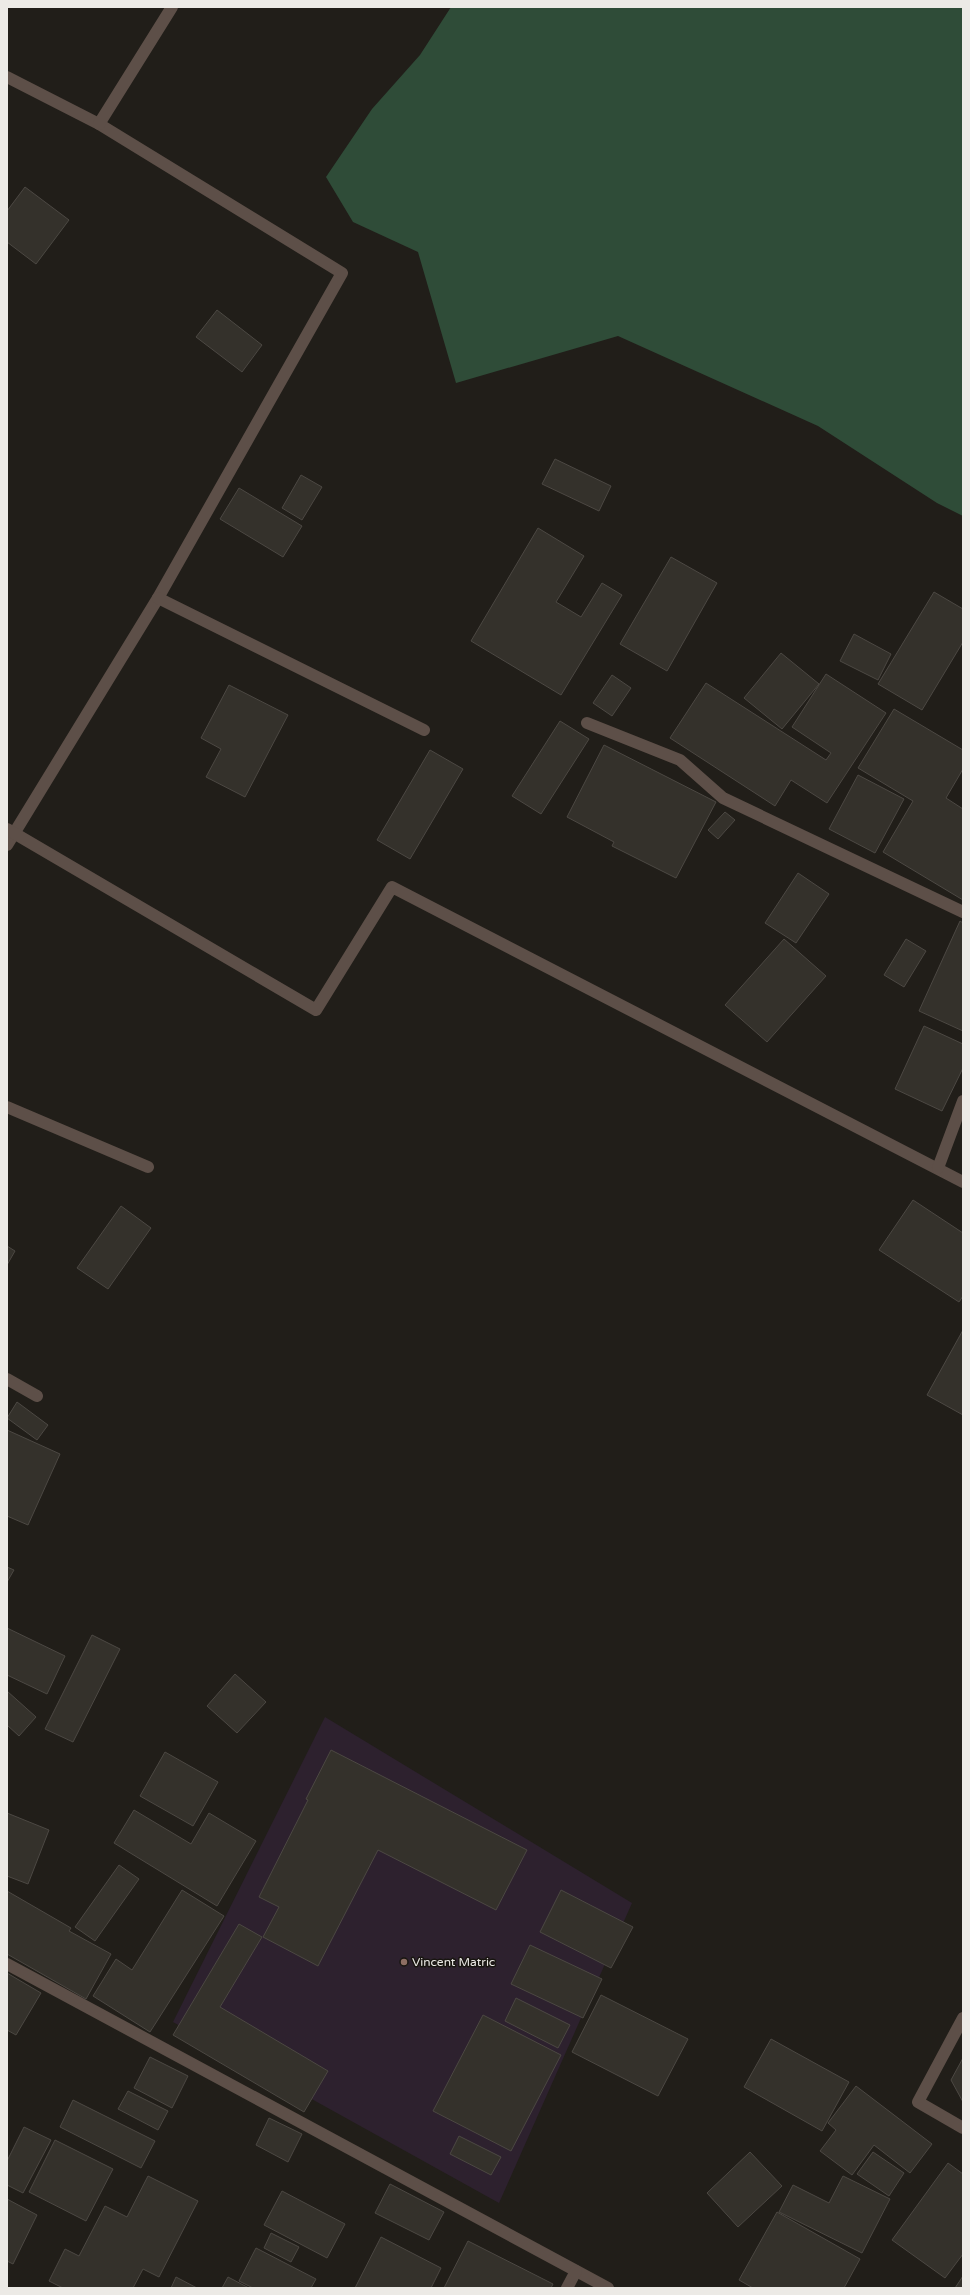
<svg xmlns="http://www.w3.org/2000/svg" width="970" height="2295" viewBox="0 0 970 2295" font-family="'Varela Round',sans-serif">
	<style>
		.education { fill: #2d212e }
		.green { fill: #2f4c38 }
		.building { fill: #34312b; stroke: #4c4843 }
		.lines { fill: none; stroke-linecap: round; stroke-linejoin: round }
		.street { stroke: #5d4f48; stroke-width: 12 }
		.education-dot { fill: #8d6e63; stroke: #181510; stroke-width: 1.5 }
		.labels { text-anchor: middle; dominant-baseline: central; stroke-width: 3; stroke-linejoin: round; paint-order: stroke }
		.poi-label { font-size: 12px; fill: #eceae6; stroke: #181510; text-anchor: start }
	</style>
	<rect width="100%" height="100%" fill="#211e19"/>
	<polygon class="education" points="325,1717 632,1903 499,2203 173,2022"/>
	<polygon class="green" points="451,7 963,7 963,516 937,503 818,426 618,336 456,383 418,252 353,222 326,177 372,109 420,55"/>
	<g class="building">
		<polygon points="25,187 69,220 36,264 7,242 7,211"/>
		<polygon points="217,310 262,345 242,372 196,337"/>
		<polygon points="555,459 611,486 599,511 542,484"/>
		<polygon points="301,475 322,487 302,520 282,508"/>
		<polygon points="239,488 302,526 283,557 220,519"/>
		<polygon points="538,528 584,556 556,602 581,617 602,583 622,595 561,695 471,641"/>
		<polygon points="671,557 717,583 667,671 620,644"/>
		<polygon points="934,592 963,609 963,642 922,710 878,684"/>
		<polygon points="854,634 891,654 878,680 840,661"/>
		<polygon points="781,653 819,684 782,729 744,698"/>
		<polygon points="826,674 886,713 827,803 791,780 775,806 670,738 706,683 826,760 831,753 792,727"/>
		<polygon points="612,675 631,688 612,716 593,703"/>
		<polygon points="229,685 288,715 245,797 206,777 221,749 201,738"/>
		<polygon points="894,709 963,750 963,769 946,798 963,809 963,900 883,852 913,801 858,768"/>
		<polygon points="560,721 589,739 541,814 512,796"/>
		<polygon points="604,745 716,802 676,878 612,846 614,842 567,817"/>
		<polygon points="430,750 463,769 410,859 377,840"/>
		<polygon points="858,775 904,799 875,853 829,829"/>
		<polygon points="725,812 735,820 718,839 708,830"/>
		<polygon points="798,873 829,894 796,943 765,923"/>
		<polygon points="960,921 963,923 963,1031 919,1011"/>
		<polygon points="784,939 826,976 767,1042 725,1005"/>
		<polygon points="906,939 926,951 904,987 884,975"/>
		<polygon points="924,1026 963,1044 963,1068 942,1111 895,1089"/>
		<polygon points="913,1200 963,1233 963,1296 959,1302 879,1250"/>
		<polygon points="121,1206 151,1228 108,1289 77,1268"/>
		<polygon points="7,1246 15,1251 7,1265"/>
		<polygon points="963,1330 963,1415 927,1395"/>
		<polygon points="17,1402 48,1425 37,1440 7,1418"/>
		<polygon points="7,1430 60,1454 28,1525 7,1516"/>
		<polygon points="7,1567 14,1570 7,1582"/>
		<polygon points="7,1628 65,1656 47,1694 7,1675"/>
		<polygon points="92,1635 120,1649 73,1742 45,1729"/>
		<polygon points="235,1674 266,1702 237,1733 207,1706"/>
		<polygon points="7,1691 36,1717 19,1736 7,1725"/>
		<polygon points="331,1750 527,1850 496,1910 378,1850 318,1966 263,1937 279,1907 259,1897 308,1800 306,1799"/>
		<polygon points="165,1752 218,1782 193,1826 140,1796"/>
		<polygon points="134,1810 191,1844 209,1813 256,1841 217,1906 114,1843"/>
		<polygon points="7,1813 49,1830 28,1884 7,1876"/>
		<polygon points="119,1865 139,1879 95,1941 75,1927"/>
		<polygon points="182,1890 224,1916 150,2032 93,1996 116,1959 132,1970"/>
		<polygon points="561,1890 633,1927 611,1968 540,1932"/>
		<polygon points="7,1891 71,1928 69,1931 111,1954 86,1999 7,1954"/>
		<polygon points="239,1924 262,1937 220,2007 328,2071 304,2112 173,2035"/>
		<polygon points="530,1945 602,1979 583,2018 511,1984"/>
		<polygon points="7,1973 41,1993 16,2035 7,2030"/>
		<polygon points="601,1995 688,2039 658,2096 572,2052"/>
		<polygon points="516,1998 570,2025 558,2048 505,2021"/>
		<polygon points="483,2015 561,2055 511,2151 433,2111"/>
		<polygon points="771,2039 849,2082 822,2131 744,2087"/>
		<polygon points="150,2057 188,2076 172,2108 134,2088"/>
		<polygon points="963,2058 963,2102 951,2080"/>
		<polygon points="856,2086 932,2144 910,2173 874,2145 852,2175 820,2151 836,2130 828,2123"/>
		<polygon points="128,2091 168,2111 158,2130 118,2109"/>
		<polygon points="73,2100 155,2141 141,2168 60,2127"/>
		<polygon points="269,2118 302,2134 288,2162 256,2145"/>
		<polygon points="24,2127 51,2140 23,2193 7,2185 7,2161"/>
		<polygon points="459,2136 501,2157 491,2175 450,2154"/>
		<polygon points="55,2140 113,2169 86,2221 29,2192"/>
		<polygon points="750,2152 782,2186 738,2227 707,2193"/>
		<polygon points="873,2152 904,2173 889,2196 857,2174"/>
		<polygon points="948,2163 963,2174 963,2254 945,2278 892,2240"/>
		<polygon points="148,2176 198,2201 159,2277 143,2269 133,2288 63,2288 49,2281 65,2249 79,2256 105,2206 127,2217"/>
		<polygon points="843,2176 890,2199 862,2253 779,2212 793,2185 829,2203"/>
		<polygon points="390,2184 444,2212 429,2240 375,2213"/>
		<polygon points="282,2191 345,2224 327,2258 264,2225"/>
		<polygon points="7,2199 37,2215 13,2264 7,2261"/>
		<polygon points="777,2212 860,2259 844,2288 753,2288 739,2280"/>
		<polygon points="271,2233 299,2247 291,2262 264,2248"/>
		<polygon points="381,2237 441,2268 431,2288 355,2288"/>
		<polygon points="468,2241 553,2284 551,2288 444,2288"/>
		<polygon points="256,2248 316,2279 311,2288 253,2288 239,2281"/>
		<polygon points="963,2276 963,2288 955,2288"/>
		<polygon points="176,2277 197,2288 171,2288"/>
		<polygon points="228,2277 249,2288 222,2288"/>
	</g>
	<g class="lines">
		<g class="street">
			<polyline points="7,77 99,124 342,273 158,598 7,845"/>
			<polyline points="99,124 172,7"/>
			<polyline points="158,598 424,730"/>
			<polyline points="587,723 680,760 723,798 963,912"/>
			<polyline points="7,829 316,1010 392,887 963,1182"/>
			<polyline points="7,1107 148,1167"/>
			<polyline points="938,1168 963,1101"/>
			<polyline points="7,1379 37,1396"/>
			<polyline points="7,1964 608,2288"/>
			<polyline points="963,2018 918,2102 963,2128"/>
			<polyline points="567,2288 576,2271"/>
		</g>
	</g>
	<circle class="education-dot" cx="404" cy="1962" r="4"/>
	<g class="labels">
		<g class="poi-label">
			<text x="412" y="1962">Vincent Matric</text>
		</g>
	</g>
	<rect width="970" height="2295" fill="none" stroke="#eceae6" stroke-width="16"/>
</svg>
